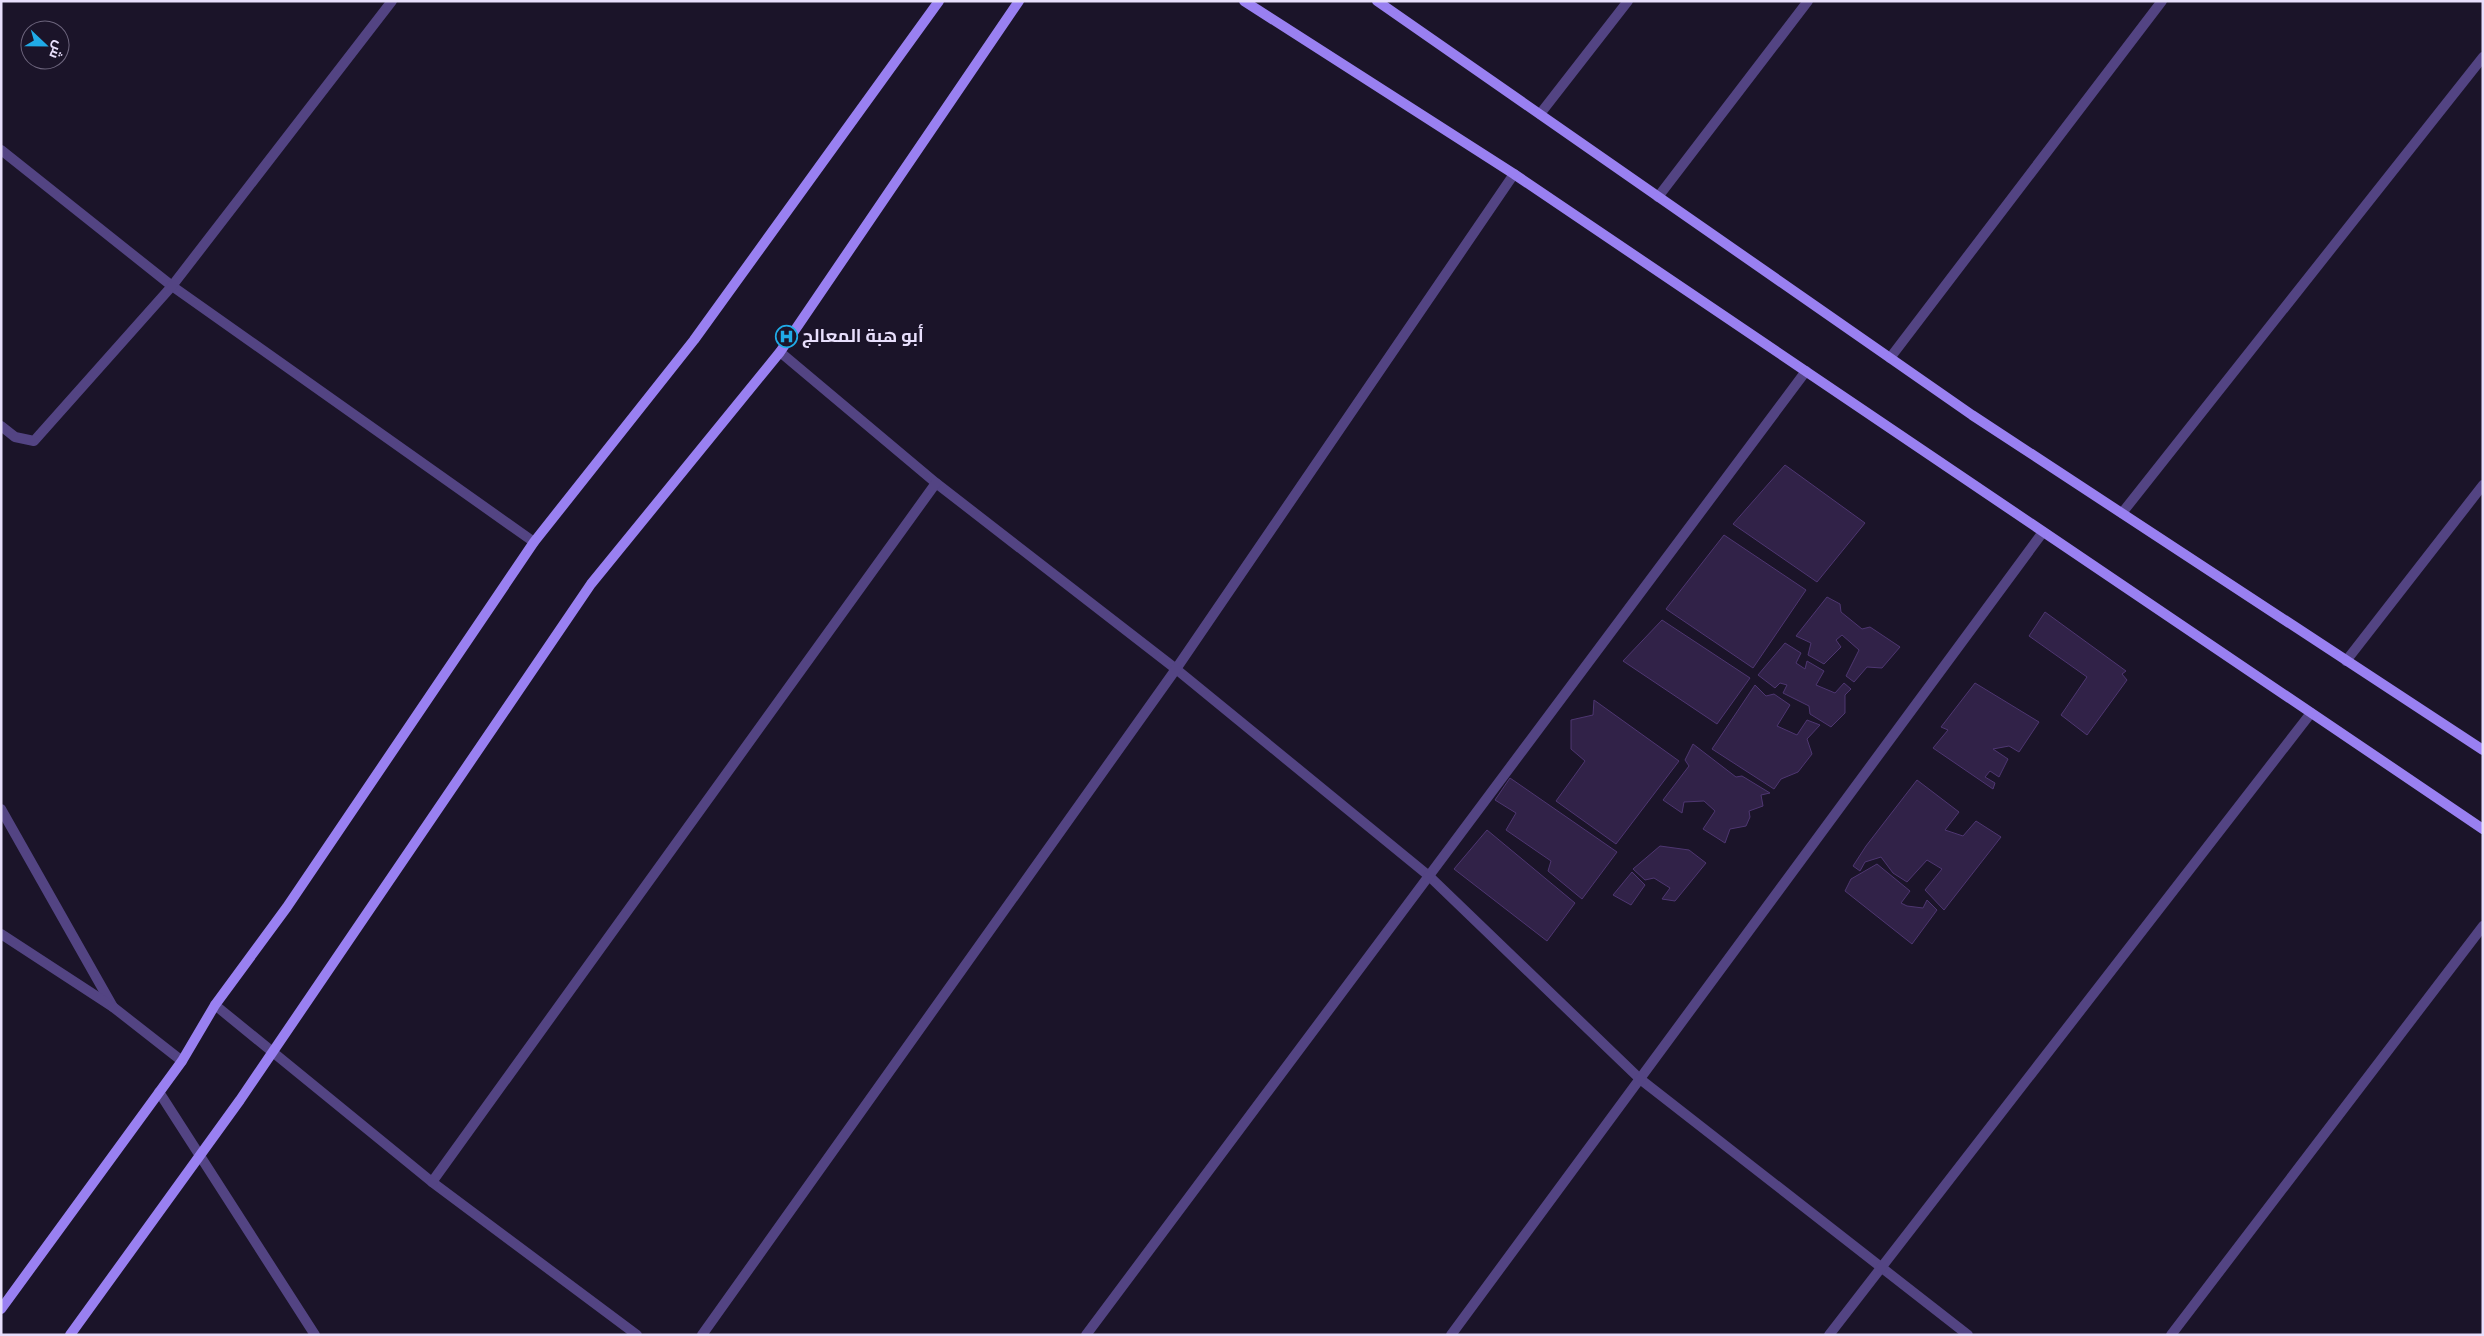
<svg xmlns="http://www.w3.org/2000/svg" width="2484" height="1336" viewBox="0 0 2484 1336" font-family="Signika,Cairo,sans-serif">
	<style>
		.building { fill: #312248; stroke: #4e3671 }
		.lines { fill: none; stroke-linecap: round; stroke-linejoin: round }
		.street { stroke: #534483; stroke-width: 10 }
		.secondary { stroke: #9980f1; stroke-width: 10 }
		.labels { text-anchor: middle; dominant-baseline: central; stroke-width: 4; stroke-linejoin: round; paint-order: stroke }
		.poi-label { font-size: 18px; font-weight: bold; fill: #e8dffc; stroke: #1b1429; text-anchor: start }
	</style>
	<rect width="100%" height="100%" fill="#1b1429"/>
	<g class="building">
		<polygon points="1785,465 1865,523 1817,582 1733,524"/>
		<polygon points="1724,535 1806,590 1753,668 1666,609"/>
		<polygon points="1827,597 1840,604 1841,612 1862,629 1870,627 1900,647 1882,668 1867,667 1854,682 1846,676 1859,650 1842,635 1836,640 1841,647 1824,664 1808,655 1811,643 1796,636"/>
		<polygon points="2045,612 2126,671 2122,674 2127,680 2087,735 2061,715 2087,677 2029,636"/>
		<polygon points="1662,620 1750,678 1717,724 1623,661"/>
		<polygon points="1785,643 1801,653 1796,663 1805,669 1807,661 1824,671 1816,685 1835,693 1844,683 1851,689 1845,695 1845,713 1831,727 1810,714 1809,706 1783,693 1787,685 1780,683 1775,688 1758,675"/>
		<polygon points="1975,683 2039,722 2019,752 2009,746 1993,749 2008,759 1999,777 1990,771 1985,777 1995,783 1993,789 1933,748 1948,730 1941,727"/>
		<polygon points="1755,685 1766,696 1774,694 1790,705 1777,726 1797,735 1807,720 1820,725 1807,739 1812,754 1798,772 1781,779 1774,789 1712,749"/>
		<polygon points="1594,700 1679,761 1616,844 1556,801 1585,761 1571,749 1571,720 1593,715"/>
		<polygon points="1693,744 1736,777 1742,776 1770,793 1761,795 1763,806 1749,811 1750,817 1746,826 1730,829 1725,843 1703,829 1715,811 1704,801 1684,802 1682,813 1663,800 1689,766 1685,760"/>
		<polygon points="1510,778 1617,852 1582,899 1548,871 1551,861 1506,830 1516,813 1495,800"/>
		<polygon points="1917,780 1959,812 1945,830 1963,836 1976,821 2001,837 1944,910 1925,890 1942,869 1927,860 1907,882 1893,873 1881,857 1865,862 1860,871 1853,866 1866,846"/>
		<polygon points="1487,830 1575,903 1547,941 1454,869"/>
		<polygon points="1660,846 1689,850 1706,863 1675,901 1662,899 1670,888 1654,878 1645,880 1633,869"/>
		<polygon points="1877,864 1910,891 1901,903 1907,906 1923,908 1927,900 1937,910 1912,944 1845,891 1851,879"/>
		<polygon points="1632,872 1645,885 1631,905 1613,895"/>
	</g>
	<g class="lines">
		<g class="street">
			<polyline points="1540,114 1628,1"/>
			<polyline points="1,150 172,286 534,542"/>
			<polyline points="1658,197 1808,1"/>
			<polyline points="780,352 936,483 1176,669 1429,876 1640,1079 1968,1335"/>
			<polyline points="1890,358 2162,1"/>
			<polyline points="1,426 15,437 34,441 172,286 392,1"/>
			<polyline points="2122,513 2483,57"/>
			<polyline points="2346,661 2483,485"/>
			<polyline points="1,809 113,1007"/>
			<polyline points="1,934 113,1007 182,1061"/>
			<polyline points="215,1005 432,1182 637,1335"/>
			<polyline points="159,1092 315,1335"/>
			<polyline points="432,1182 936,483"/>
			<polyline points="702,1335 1176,669 1514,174"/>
			<polyline points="1086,1335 1806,371"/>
			<polyline points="1451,1335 2043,532"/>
			<polyline points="1829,1335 2311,713"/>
			<polyline points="2171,1335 2483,926"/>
		</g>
		<g class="secondary">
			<polyline points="1244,1 1514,174 2483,829"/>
			<polyline points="1377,1 1972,415 2483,750"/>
			<polyline points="1,1309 182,1061 215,1005 287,907 534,542 694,340 939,1"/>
			<polyline points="70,1335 240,1100 591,584 780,352 1019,1"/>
		</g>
	</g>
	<defs>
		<symbol id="hospital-ring" viewBox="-11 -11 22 22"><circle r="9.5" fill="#1b1429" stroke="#20abe7" stroke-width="1.5"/><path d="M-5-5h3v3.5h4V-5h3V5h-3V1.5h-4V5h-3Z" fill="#20abe7"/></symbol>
	</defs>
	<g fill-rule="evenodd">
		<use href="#hospital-ring" x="774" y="324" width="25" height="25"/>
	</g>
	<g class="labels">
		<g class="poi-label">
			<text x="802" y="336">أبو هبة المعالج</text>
		</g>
	</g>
	<rect width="2484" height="1336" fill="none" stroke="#e8dffc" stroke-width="5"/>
	<g transform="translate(45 45) rotate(112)"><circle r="24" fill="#1b1429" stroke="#6d657d"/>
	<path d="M0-4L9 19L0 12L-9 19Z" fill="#20abe7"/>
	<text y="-8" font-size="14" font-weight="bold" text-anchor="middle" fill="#e8dffc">ش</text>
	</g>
</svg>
